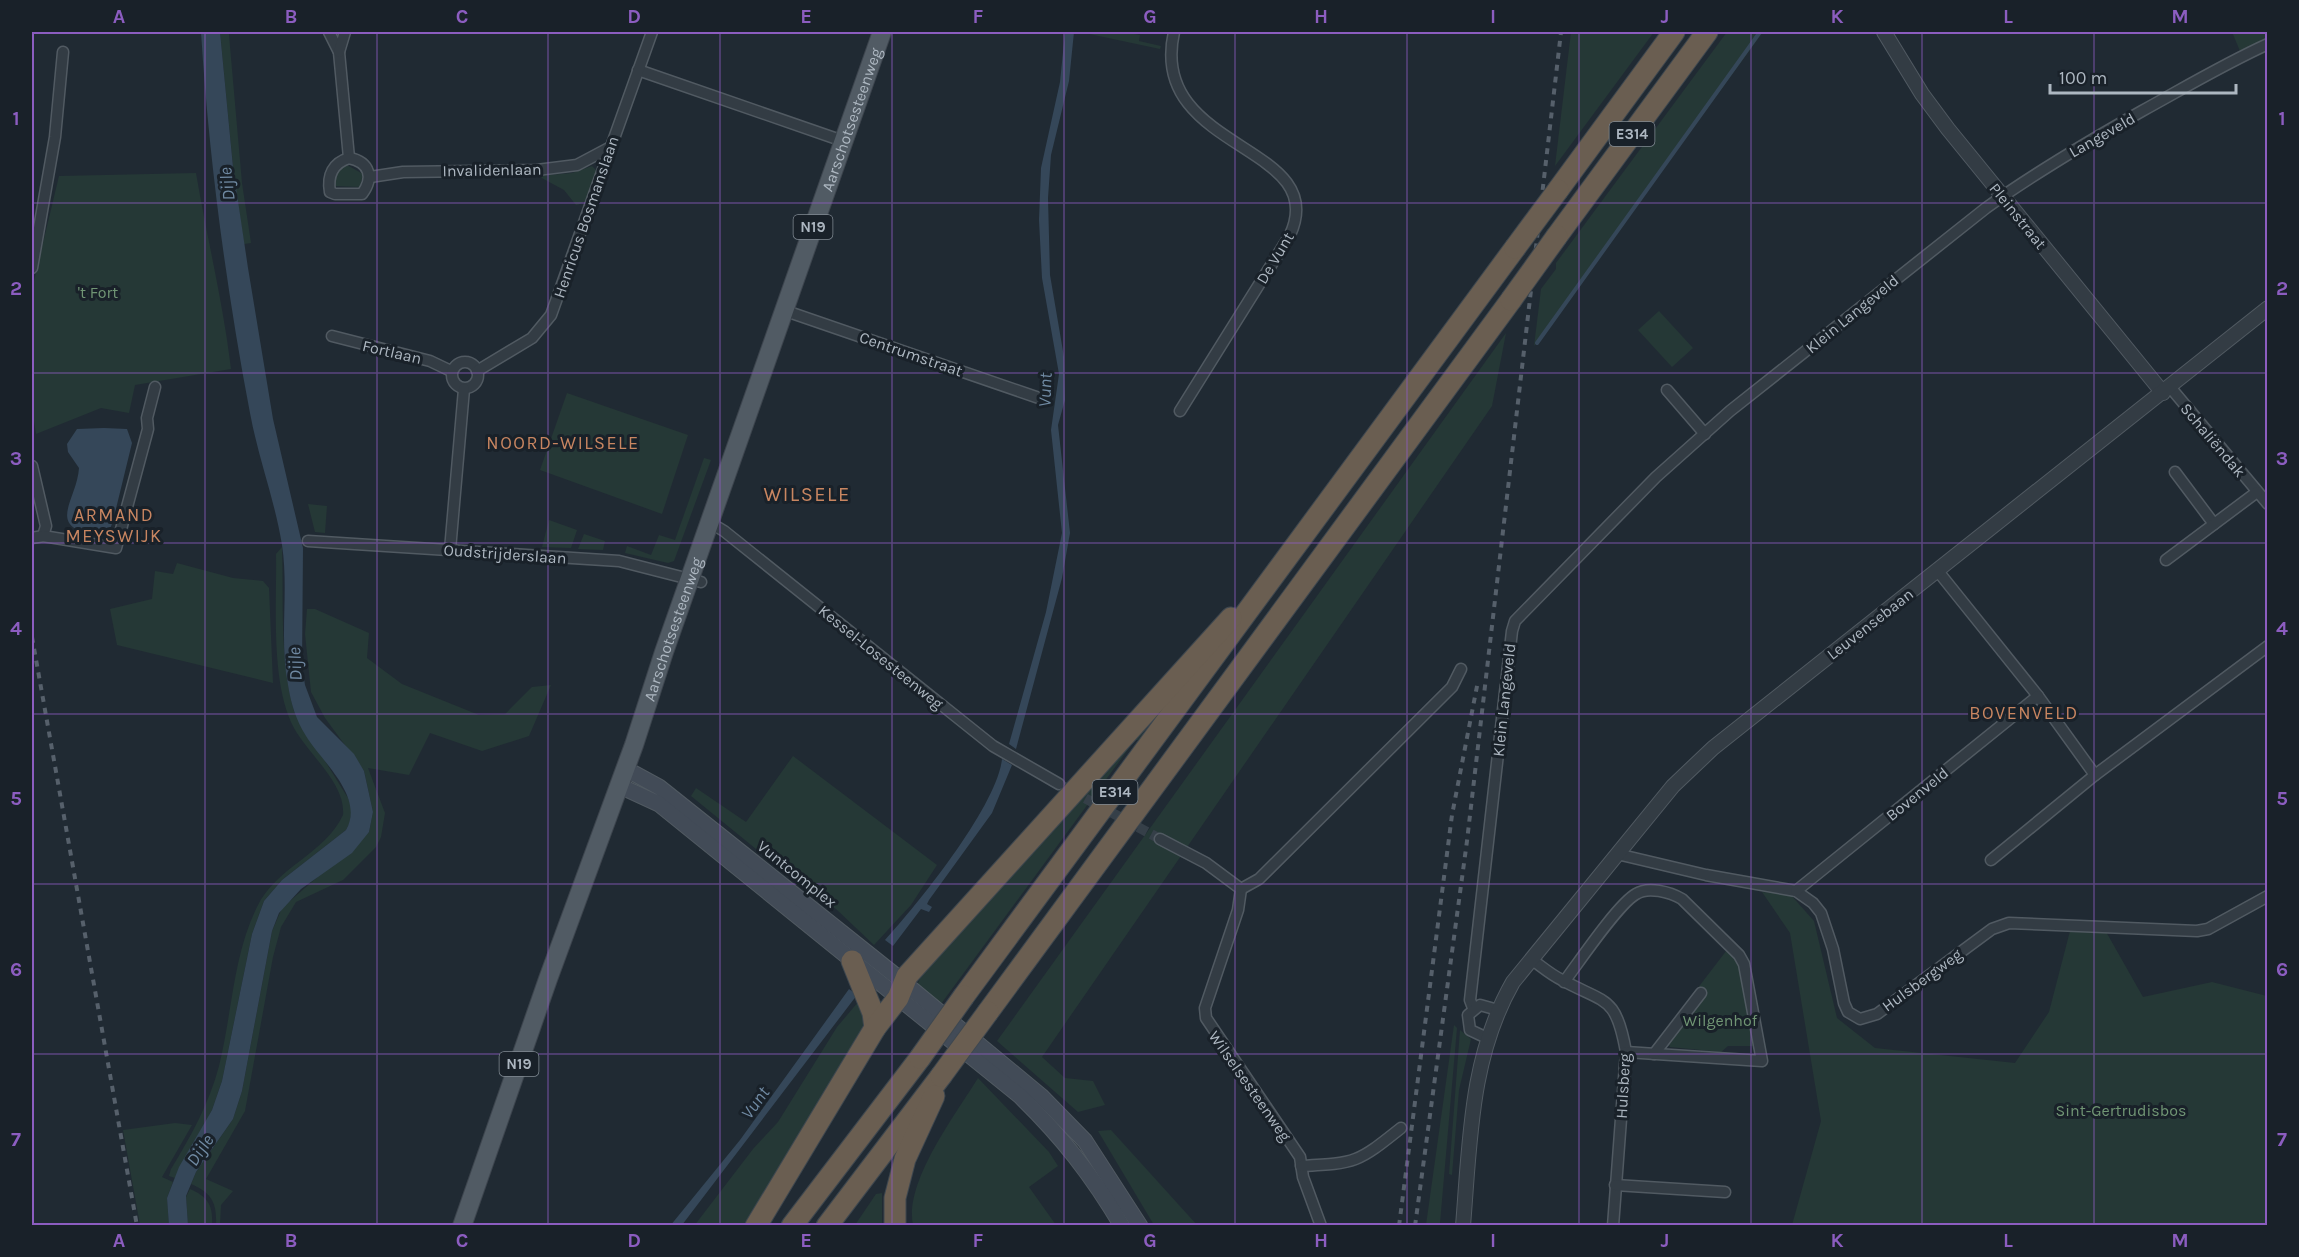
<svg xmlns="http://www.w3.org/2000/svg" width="2299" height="1257" viewBox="0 0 2299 1257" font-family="Karla,sans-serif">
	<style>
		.green { fill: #253836 }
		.water { fill: #354759 }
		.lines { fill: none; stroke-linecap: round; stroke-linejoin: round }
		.stream { stroke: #354759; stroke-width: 4 }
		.minor-tunnel { stroke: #353f48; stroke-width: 10; stroke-dasharray: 10 5; stroke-linecap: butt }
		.minor-casing { stroke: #515a62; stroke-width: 13 }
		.tertiary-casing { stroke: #515a62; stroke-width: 16 }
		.secondary-casing { stroke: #515a62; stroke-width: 17 }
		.primary-casing { stroke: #3d454e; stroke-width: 20 }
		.motorway-casing { stroke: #3e474f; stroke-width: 23 }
		.minor { stroke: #333c44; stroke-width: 10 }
		.tertiary { stroke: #333c44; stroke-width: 14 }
		.secondary { stroke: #424b57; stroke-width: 15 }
		.primary { stroke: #515b64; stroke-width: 18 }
		.motorway { stroke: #6a5e51; stroke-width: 21 }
		.rail { stroke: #56606b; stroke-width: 4; stroke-dasharray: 6 6; stroke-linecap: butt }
		.motorway-bridge-casing { stroke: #3e474f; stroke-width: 23; stroke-linecap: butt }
		.motorway-bridge { stroke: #6a5e51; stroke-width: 21 }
		.grid { fill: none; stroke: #8c5dc0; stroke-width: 1.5; stroke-opacity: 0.55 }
		.labels { text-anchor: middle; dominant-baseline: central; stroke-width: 6; stroke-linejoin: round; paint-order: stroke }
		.shield { fill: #192129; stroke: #818a93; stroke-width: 1.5 }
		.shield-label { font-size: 15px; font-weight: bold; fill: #adb7c1 }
		.street-label { font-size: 16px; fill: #adb7c1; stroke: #192129 }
		.park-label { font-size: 16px; fill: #709574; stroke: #192129 }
		.water-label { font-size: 18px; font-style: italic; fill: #708aa3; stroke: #192129 }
		.neighbourhood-label { font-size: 18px; letter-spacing: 1.5px; fill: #c98661; stroke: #192129 }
		.quarter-label { font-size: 20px; letter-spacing: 1.5px; fill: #c98661; stroke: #192129 }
		.neatline { fill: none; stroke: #8c5dc0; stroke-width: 2 }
		.grid-label { font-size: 20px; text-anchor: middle; font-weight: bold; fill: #8c5dc0 }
	</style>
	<rect width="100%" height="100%" fill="#202a33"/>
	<g class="green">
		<polygon points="220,32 229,32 229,35 242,183 251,243 244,244 233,167"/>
		<polygon points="1080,32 1124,32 1140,35 1139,41 1161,46 1160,49"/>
		<polygon points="1571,32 1654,32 1555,166"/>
		<polygon points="1727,32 1763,32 1534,346 1541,289 1556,269 1556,263"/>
		<polygon points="2232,32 2267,32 2267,39 2240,51"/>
		<path d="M347 165 363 174 360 187 333 186C333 175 337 169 347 165Z"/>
		<path d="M592 166 597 171C593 184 591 203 576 205L564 190 538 176 572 173Z"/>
		<path d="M196 173C207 238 223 302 231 369L135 385 129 413 101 408 36 434 32 409V289L59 176Z"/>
		<polygon points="1659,311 1693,348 1672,367 1638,330"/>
		<polygon points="1506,333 1492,406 1042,1057 1065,1078 1093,1081 1105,1105 1078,1112 997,1041"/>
		<polygon points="567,393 688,435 662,514 540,470"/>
		<polygon points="704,458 711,460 674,561 668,563 625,553 627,546 651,555 659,535 675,540"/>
		<polygon points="308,504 327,506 325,533 315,532"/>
		<polygon points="549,520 577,530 571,548 542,547"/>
		<polygon points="584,534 605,541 603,550 578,549"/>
		<path d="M282 547C284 602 279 657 294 711L348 798 352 808 350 822 346 830 282 880 264 901 252 934 222 1081 212 1110 175 1178 169 1176 171 1169C191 1136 209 1104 219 1066 232 1014 233 955 257 907 276 867 325 854 343 815 346 784 309 755 294 728 270 683 277 605 276 554Z"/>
		<polygon points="177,563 233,578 263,581 269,588 273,683 117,645 110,609 152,599 155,571 173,574"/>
		<path d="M307 609H315L369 633 367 658 402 684 479 715 505 714 532 687 551 685 529 736 482 751 430 733 409 775 368 768 385 813 381 837 376 847 343 880 296 902 281 927 273 957 245 1111 206 1179 233 1191 221 1205 220 1225H216C217 1203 212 1193 191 1184L196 1172 233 1119 242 1091 272 931 282 908 369 832 373 812 364 771 325 718 311 692 305 634Z"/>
		<polygon points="1162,708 1138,740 1135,740 938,1008 916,988 921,976"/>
		<polygon points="793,756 937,865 911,905 874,945 836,909 809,892 691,796 696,788 746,822"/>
		<polygon points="1762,892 1790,894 1814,921 1837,1018 1875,1048 2015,1063 2049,1012 2070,931 2105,930 2143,997 2212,982 2267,996 2267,1225 1792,1225 1821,1121 1790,933"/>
		<polygon points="1730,946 1739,955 1755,1046 1728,1046 1721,1052 1670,1047 1668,1043 1701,993 1697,989"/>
		<polygon points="859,1001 867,1020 745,1225 694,1226 753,1149 778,1122 837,1027"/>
		<polygon points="1454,1025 1457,1028 1440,1223 1438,1225 1426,1225"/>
		<polygon points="1460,1030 1471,1039 1459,1090 1452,1175 1449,1174"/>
		<path d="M978 1078 1049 1152 1058 1166 1029 1187 1056 1225H913C904 1182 956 1114 978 1078Z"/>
		<polygon points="175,1123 192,1125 162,1177 173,1182 167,1198 169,1225 140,1225 123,1130"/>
		<polygon points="1111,1130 1197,1225 1154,1225 1098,1131"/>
		<path d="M190 1189C208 1197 213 1205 212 1225H188L186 1197Z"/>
		<polygon points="882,1193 882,1225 855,1225 876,1194"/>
	</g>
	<g class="water">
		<path d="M201 32H220L233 167 248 268 273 419 303 548 302 666 305 685 317 717 354 754 364 771 373 812 369 832 352 853 301 889 279 913 272 931 242 1091 233 1119 196 1172 186 1196 188 1225 169 1226 167 1198 179 1167 212 1110 222 1081 252 934 264 901 282 880 346 830C365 797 322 762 306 736 296 720 291 704 288 685 279 639 289 591 282 545 275 501 258 457 250 413 226 287 209 159 201 32Z"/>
		<polygon points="1065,32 1074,32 1069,81 1051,155 1048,198 1050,275 1064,357 1065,400 1058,425 1070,533 1062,578 1016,749 1009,744 1046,612 1062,533 1051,430 1059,374 1042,278 1039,220 1041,168 1060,82"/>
		<path d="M104 428 127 429 132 443 113 521 110 529 100 535C43 529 77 501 79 468L68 452 67 444 77 429Z"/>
		<path d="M1002 759 1012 765 992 813 929 900 927 904 932 907 929 912 921 909 893 946 885 940C918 904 997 806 1002 759Z"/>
		<polygon points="849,989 857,995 682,1225 670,1226 740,1140"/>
	</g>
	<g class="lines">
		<polyline class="stream" points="1537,343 1760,32"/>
		<polyline class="minor-tunnel" points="1059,784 1160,839"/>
		<defs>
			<g id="minor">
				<polyline points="329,32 339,52 349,158"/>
				<path d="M1174 32C1147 152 1332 143 1290 235L1180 411"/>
				<polyline points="339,52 345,32"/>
				<polyline points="638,70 843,141"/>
				<path d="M349 158C370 162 374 178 362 194H335L330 192C327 175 333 163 349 158Z"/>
				<polyline points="370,177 403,172 537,170 577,165 609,148"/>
				<polyline points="32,268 55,137 63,52"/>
				<polyline points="783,310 1039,398"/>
				<polyline points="332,336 430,361 451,371"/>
				<circle cx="465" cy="375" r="13"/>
				<polyline points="477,371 532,338 551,315 652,32"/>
				<polyline points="2170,387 2268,504"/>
				<polyline points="1667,390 1705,434"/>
				<polyline points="32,466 46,526 43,536"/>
				<polyline points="2175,472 2214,524"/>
				<polyline points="709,522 724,531 993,746 1059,784"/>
				<polyline points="32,538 43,536 116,548 148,429 147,418 155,387"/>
				<polyline points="308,541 619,561 701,582"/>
				<polyline points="450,550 464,389"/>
				<polyline points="2166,560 2257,492"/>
				<polyline points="1937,570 2038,696 2095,775"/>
				<polyline points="1160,839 1206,863 1241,889 1238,910 1205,1008 1206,1018 1300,1157 1303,1177 1321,1226"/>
				<polyline points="1617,854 1706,875 1796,891 1813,903 1821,913 1833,949 1844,1003 1848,1012 1860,1019 1877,1014 1992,929 2009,923 2197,931 2208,929 2268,896"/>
				<polyline points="1991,860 2095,775 2268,646"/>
				<polyline points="1241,889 1259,879 1452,687 1461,669"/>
				<polyline points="1796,891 2038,696"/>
				<path d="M1531 959C1541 966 1551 975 1562 980 1606 1004 1616 995 1626 1052L1613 1226"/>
				<path d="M1564 982C1579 962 1618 904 1636 894 1648 886 1670 892 1682 899L1739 955 1744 964 1762 1061 1626 1052"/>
				<path d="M1473 1008 1470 1000 1512 631 1515 621 1656 477 1730 411 1986 208C2036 172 2089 141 2142 111 2184 88 2224 64 2268 44"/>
				<polyline points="1487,1038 1470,1030 1468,1015 1480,1005 1498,1010"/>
				<polyline points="1654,1054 1701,993"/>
				<path d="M1301 1166C1357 1163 1357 1163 1401 1128"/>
				<polyline points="1615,1185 1725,1192"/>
			</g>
			<g id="tertiary">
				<polyline points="1884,32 1922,94 1948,129 2163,393"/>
				<path d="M1463 1226C1470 1141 1470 1057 1513 982L1673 786 1713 748 2268 308"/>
			</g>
			<g id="secondary">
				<polyline points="626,769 659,787 891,972 1041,1096 1085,1141 1140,1226"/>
				<path d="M620 786 659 804 1020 1096C1062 1137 1092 1175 1122 1226"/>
			</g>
			<g id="primary">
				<path id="s1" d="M462 1226 548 979 634 745 664 652 882 32"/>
			</g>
			<g id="motorway">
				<polyline points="1558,190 1674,32"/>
				<polyline points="1557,236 1707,32"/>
				<polyline points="852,961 873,1013 875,1028"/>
				<polyline points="964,996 1515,248"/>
				<polyline points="988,1012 1511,300"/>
				<polyline points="756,1226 875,1028 898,998 907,976 1231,618"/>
				<polyline points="792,1226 920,1058"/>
				<polyline points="827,1226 941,1076"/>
				<polyline points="895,1226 895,1198 905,1159 934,1096"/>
			</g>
		</defs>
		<use href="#minor" class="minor-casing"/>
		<use href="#tertiary" class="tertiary-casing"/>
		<use href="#secondary" class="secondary-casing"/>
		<use href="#primary" class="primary-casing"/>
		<use href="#motorway" class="motorway-casing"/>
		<use href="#minor" class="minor"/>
		<use href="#tertiary" class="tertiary"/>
		<use href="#secondary" class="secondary"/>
		<use href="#primary" class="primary"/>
		<use href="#motorway" class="motorway"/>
		<g class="rail">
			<polyline points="32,637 137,1226"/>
			<polyline points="1399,1226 1452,815 1478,681"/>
			<polyline points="1415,1226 1467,841 1561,32"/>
		</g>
		<defs>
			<g id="motorway-bridge">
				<polyline points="1515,248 1558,190"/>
				<polyline points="1511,300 1557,236"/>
				<polyline points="920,1058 964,996"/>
				<polyline points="941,1076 988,1012"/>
			</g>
		</defs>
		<use href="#motorway-bridge" class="motorway-bridge-casing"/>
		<use href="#motorway-bridge" class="motorway-bridge"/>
	</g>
	<path class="grid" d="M205 32V1226M377 32V1226M548 32V1226M720 32V1226M892 32V1226M1064 32V1226M1235 32V1226M1407 32V1226M1579 32V1226M1751 32V1226M1922 32V1226M2094 32V1226M32 203H2268M32 373H2268M32 543H2268M32 714H2268M32 884H2268M32 1054H2268"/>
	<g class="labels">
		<g class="shield">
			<rect x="1609.5" y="122" width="45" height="24" rx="4.5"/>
			<rect x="793.5" y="215" width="39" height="24" rx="4.5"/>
			<rect x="1092.5" y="780" width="45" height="24" rx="4.5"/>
			<rect x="499.5" y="1052" width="39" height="24" rx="4.5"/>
		</g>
		<g class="shield-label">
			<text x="1632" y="134">E314</text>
			<text x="813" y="227">N19</text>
			<text x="1115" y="792">E314</text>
			<text x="519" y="1064">N19</text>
		</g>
		<g class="street-label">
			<text stroke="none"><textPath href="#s1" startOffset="1173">Aarschotsesteenweg</textPath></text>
			<text transform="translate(2102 135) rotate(-30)">Langeveld</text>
			<text transform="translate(492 170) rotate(-1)">Invalidenlaan</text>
			<text transform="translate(2018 216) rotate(51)">Pleinstraat</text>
			<text transform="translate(586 217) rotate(-71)">Henricus Bosmanslaan</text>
			<text transform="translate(1275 258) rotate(-59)">De Vunt</text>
			<text transform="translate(1852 314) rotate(-39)">Klein Langeveld</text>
			<text transform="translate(392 352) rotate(13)">Fortlaan</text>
			<text transform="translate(911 354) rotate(19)">Centrumstraat</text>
			<text transform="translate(2213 440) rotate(50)">Schaliëndak</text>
			<text transform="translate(505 554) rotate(4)">Oudstrijderslaan</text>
			<text transform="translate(1870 624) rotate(-38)">Leuvensebaan</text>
			<text stroke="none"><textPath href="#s1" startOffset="633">Aarschotsesteenweg</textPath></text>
			<text transform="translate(881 657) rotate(39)">Kessel-Losesteenweg</text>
			<text transform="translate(1504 700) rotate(-84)">Klein Langeveld</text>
			<text transform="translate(1917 794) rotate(-39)">Bovenveld</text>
			<text transform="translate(797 874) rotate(39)">Vuntcomplex</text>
			<text transform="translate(1922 980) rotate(-36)">Hulsbergweg</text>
			<text transform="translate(1250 1086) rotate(55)">Wilselsesteenweg</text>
			<text transform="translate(1623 1086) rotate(-87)">Hulsberg</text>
		</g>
		<g class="park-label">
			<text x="98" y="292">'t Fort</text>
			<text x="1720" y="1020">Wilgenhof</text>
			<text x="2121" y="1110">Sint-Gertrudisbos</text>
		</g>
		<g class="water-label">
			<text transform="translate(227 184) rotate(-96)">Dijle</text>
			<text transform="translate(1045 390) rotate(-88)">Vunt</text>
			<text transform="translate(295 664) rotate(-93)">Dijle</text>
			<text transform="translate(755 1103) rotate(-54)">Vunt</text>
			<text transform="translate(200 1150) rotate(-56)">Dijle</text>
		</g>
		<g class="neighbourhood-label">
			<text x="563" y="443">NOORD-WILSELE</text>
			<text x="114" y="515">ARMAND<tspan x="114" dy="21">MEYSWIJK</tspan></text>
			<text x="2024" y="713">BOVENVELD</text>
		</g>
		<g class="quarter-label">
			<text x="807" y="494">WILSELE</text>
		</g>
	</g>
	<rect width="2299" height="1257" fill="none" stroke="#192129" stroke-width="66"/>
	<path d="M2050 84v9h186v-9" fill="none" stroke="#adb7c1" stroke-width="3"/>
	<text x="2059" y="84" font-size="18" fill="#adb7c1" stroke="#192129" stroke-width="4.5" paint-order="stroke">100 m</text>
	<rect x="33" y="33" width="2233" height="1191" class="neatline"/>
	<g class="grid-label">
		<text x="119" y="23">A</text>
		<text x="291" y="23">B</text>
		<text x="462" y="23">C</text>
		<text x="634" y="23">D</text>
		<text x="806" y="23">E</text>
		<text x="978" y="23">F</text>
		<text x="1150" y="23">G</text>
		<text x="1321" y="23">H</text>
		<text x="1493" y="23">I</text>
		<text x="1665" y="23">J</text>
		<text x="1837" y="23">K</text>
		<text x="2008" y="23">L</text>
		<text x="2180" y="23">M</text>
		<text x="16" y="125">1</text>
		<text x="2282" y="125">1</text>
		<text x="16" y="295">2</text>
		<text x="2282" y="295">2</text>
		<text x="16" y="465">3</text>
		<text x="2282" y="465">3</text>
		<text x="16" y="635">4</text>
		<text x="2282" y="635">4</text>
		<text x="16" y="805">5</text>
		<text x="2282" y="805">5</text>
		<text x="16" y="976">6</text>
		<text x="2282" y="976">6</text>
		<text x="16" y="1146">7</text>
		<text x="2282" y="1146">7</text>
		<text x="119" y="1247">A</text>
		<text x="291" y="1247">B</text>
		<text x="462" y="1247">C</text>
		<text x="634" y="1247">D</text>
		<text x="806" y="1247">E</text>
		<text x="978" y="1247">F</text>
		<text x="1150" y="1247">G</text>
		<text x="1321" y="1247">H</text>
		<text x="1493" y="1247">I</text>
		<text x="1665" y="1247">J</text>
		<text x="1837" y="1247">K</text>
		<text x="2008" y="1247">L</text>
		<text x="2180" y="1247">M</text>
	</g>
</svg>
